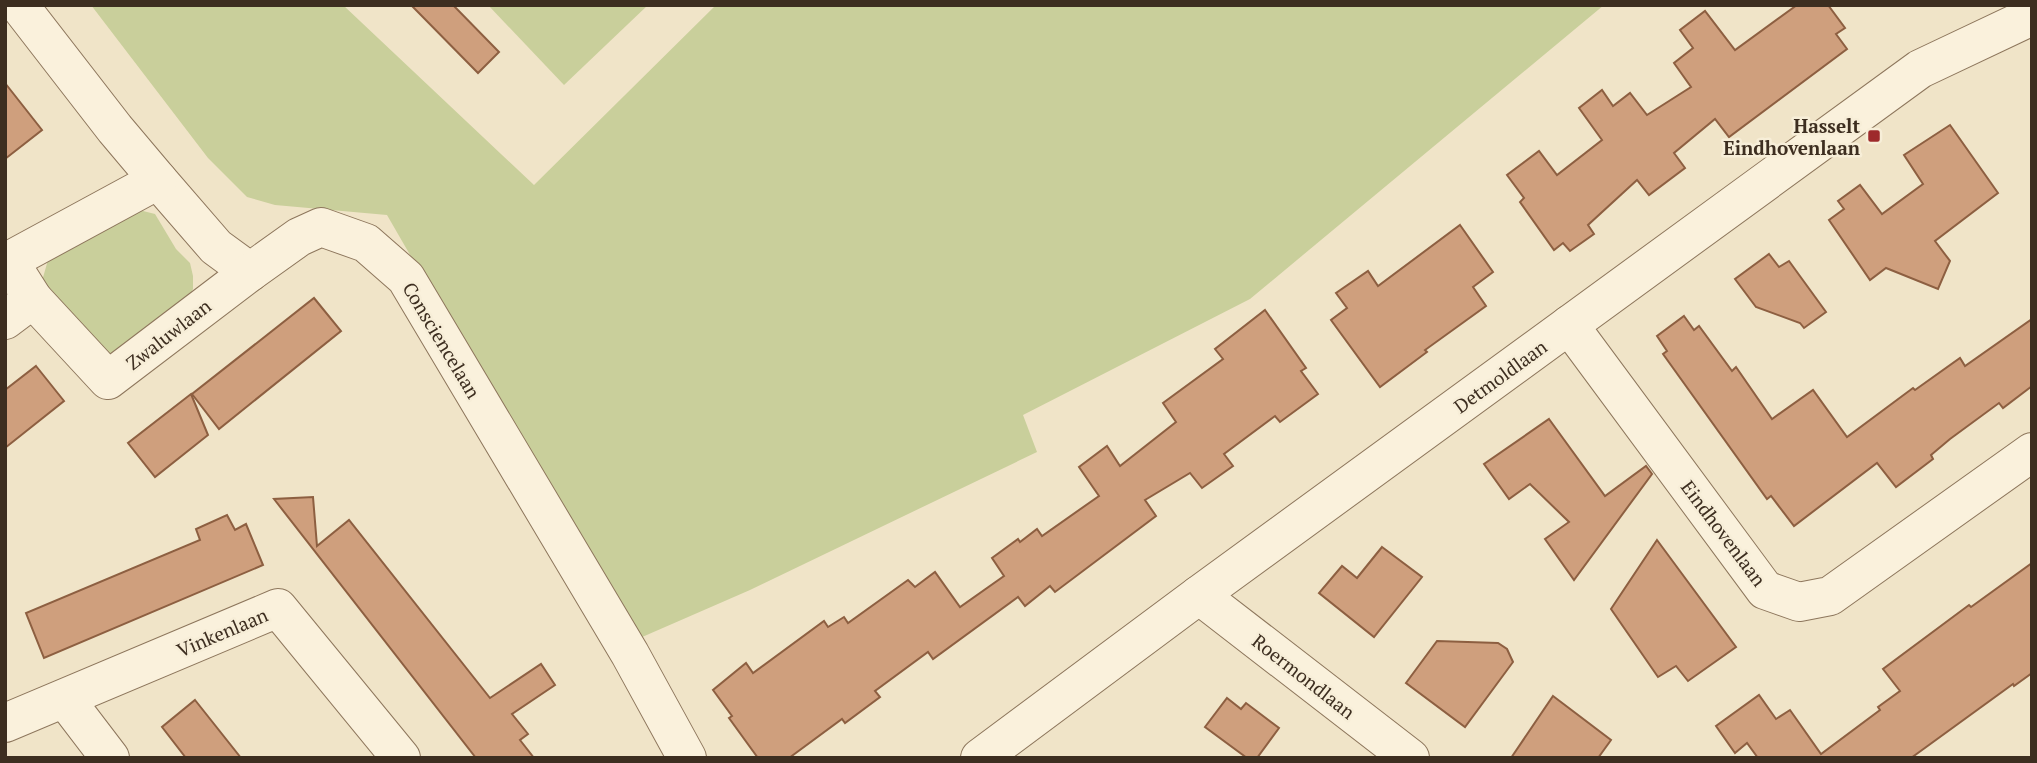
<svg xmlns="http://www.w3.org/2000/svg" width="2037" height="763" viewBox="0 0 2037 763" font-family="'PT Serif',serif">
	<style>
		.green { fill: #c9cf9b }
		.building { fill: #cf9f7d; stroke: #8d5f41; stroke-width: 2 }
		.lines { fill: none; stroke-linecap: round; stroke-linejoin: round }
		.street-casing { stroke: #8d765c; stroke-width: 40 }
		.street { stroke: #faf1dc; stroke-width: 38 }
		.poi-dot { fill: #9e2a2b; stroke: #f7eed8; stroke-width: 2.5 }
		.labels { text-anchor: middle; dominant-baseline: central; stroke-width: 5; stroke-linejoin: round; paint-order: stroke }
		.poi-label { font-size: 19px; font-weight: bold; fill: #3d2e20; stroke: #f7eed8; text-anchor: end }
		.street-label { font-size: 19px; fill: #3d2e20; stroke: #f7eed8 }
	</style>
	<rect width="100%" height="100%" fill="#f0e4c8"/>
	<g class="green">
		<polygon points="91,5 343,5 534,185 716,5 1604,5 1250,299 1023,415 1037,452 750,590 633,641 387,215 275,205 247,197 208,158"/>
		<polygon points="488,5 648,5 564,85"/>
		<polygon points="139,210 155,214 176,249 190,263 193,276 193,289 183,308 107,356 42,281 48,260"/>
	</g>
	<g class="building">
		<polygon points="411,5 453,5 499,52 478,73"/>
		<polygon points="1797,5 1828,5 1845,28 1836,34 1847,49 1729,137 1715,119 1674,153 1685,168 1649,195 1637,180 1588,225 1594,234 1570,251 1563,243 1554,250 1520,202 1524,198 1507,175 1539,151 1557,175 1602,140 1579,108 1602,90 1613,106 1630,93 1647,115 1691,87 1674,63 1693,48 1680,30 1705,11 1735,50"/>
		<polygon points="5,83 42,130 5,159"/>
		<polygon points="1950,125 1998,193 1935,241 1950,261 1938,289 1886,268 1870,280 1829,220 1844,209 1838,201 1860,185 1882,214 1923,184 1904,155"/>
		<polygon points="1460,225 1493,272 1473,287 1486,306 1425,350 1427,352 1380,387 1331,320 1347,308 1336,293 1368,271 1378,286"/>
		<polygon points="1769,254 1779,267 1789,261 1826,312 1804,328 1800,323 1756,307 1735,279"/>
		<polygon points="314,298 341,331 219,429 192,394"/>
		<polygon points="1265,310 1306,368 1301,371 1318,394 1280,422 1275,416 1224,454 1233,466 1202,488 1190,473 1145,500 1156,516 1055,592 1050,586 1025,606 1018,597 933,659 928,652 875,691 880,697 845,723 842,719 789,758 758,758 729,718 732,716 713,690 746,663 753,673 824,621 828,627 844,617 848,623 908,580 915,587 935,572 960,607 1004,576 992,558 1018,539 1020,542 1037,529 1042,536 1099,496 1079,467 1107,446 1120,466 1176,422 1163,403 1223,359 1215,349"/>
		<polygon points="1684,316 1694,330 1699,326 1732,371 1736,367 1772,419 1813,390 1847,437 1913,388 1915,390 1960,358 1965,366 2032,319 2032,386 2003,408 1999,403 1950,439 1931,455 1933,459 1896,487 1877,463 1794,526 1771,496 1767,499 1663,354 1667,351 1657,336"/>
		<polygon points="36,366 64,401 5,448 5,390"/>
		<polygon points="191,394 208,435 155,477 128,443"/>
		<polygon points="1549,419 1605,496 1646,466 1652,474 1574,580 1545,539 1569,522 1530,484 1509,499 1484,464"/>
		<polygon points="313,497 317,546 349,520 490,698 541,664 555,685 512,714 528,734 520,740 534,758 476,758 274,499"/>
		<polygon points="227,515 235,530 246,524 263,565 44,658 26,613 200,540 196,529"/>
		<polygon points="1657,540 1736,647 1688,681 1676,666 1658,677 1611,609"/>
		<polygon points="1382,547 1422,577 1374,637 1319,593 1342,566 1357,578"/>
		<polygon points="2032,563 2032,673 2014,686 2013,684 1911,758 1758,758 1747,743 1735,753 1716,726 1759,695 1776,719 1790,710 1821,754 1880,710 1878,707 1900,691 1883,669 1969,605 1971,607"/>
		<polygon points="1437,641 1498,643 1507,649 1513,662 1465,727 1406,683"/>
		<polygon points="1553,696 1611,740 1598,758 1511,758"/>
		<polygon points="1227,698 1241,709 1246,703 1279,728 1257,758 1247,758 1205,727"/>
		<polygon points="195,700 241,758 186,758 162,727"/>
	</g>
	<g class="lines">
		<defs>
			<g id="street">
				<polyline points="19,5 115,129 158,180 216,247 250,272 299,237 321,227 366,243 406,278 630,654 687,758"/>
				<polyline points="9,261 33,299 108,380 250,272"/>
				<polyline points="5,263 158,180"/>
				<polyline points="5,320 33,299"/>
				<polyline points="1569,325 1765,590 1799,602 1830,596 2032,452"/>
				<polyline points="1199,595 1410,758"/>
				<polyline points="65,699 110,758"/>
				<polyline points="5,723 278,608 401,758"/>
				<polyline points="980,758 1199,595 1920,69 2032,16"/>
			</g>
		</defs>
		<use href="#street" class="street-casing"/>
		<use href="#street" class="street"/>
	</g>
	<rect class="poi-dot" x="1867" y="129" width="14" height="14" rx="3.5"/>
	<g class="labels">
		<g class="poi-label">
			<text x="1860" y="125">Hasselt<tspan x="1860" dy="22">Eindhovenlaan</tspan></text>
		</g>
		<g class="street-label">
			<text transform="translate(168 334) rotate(-38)">Zwaluwlaan</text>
			<text transform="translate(442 340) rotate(59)">Consciencelaan</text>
			<text transform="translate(1500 376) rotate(-36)">Detmoldlaan</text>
			<text transform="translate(1724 533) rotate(53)">Eindhovenlaan</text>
			<text transform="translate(222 632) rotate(-23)">Vinkenlaan</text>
			<text transform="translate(1304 676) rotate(38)">Roermondlaan</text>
		</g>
	</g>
	<rect width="2037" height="763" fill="none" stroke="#3d2e20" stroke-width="14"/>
</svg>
